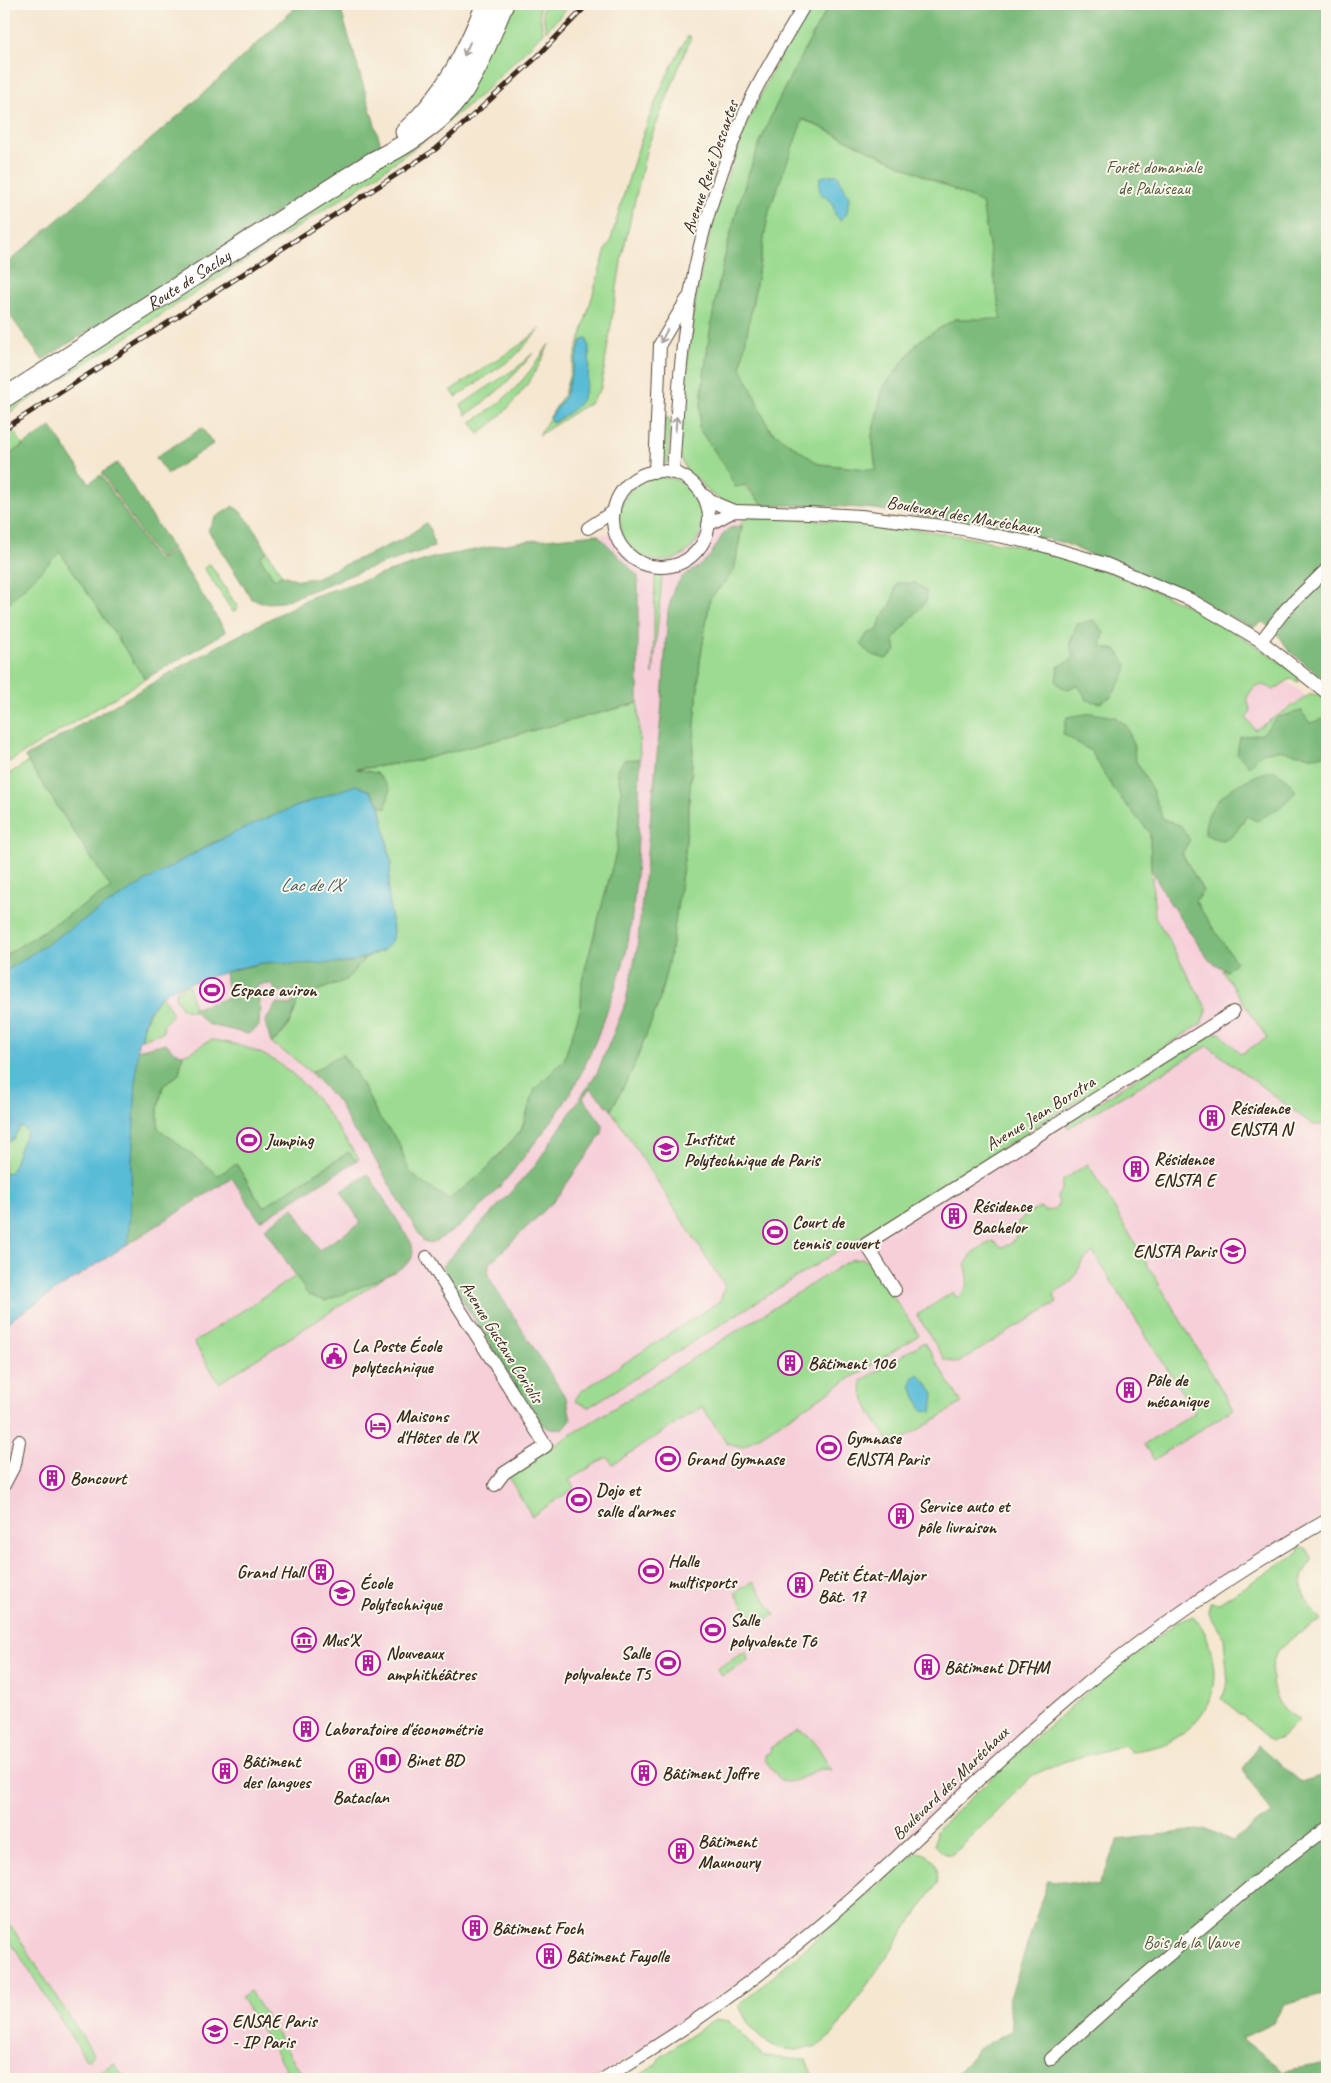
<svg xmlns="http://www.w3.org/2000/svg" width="1331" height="2083" viewBox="0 0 1331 2083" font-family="Caveat,sans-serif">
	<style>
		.built { fill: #f6cfd9 }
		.green { fill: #9cdb91; stroke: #6c8258 }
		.forest { fill: #7dbb7b; stroke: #5c724c; fill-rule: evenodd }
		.water { fill: #59bcd7; stroke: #4a737a }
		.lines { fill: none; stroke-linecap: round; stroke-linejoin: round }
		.minor-casing { stroke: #574639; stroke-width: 14 }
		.primary-casing { stroke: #574639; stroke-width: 21 }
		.minor { stroke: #fff; stroke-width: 12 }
		.primary { stroke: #fff; stroke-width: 19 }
		.rail-casing { stroke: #3b2a1e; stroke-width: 5 }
		.rail { stroke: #fbf7ec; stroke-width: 3; stroke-dasharray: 9; stroke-linecap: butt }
		.oneway { stroke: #a79f9a }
		.labels { text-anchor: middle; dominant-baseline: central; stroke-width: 4; stroke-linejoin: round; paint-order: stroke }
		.street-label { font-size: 18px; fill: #3b2a1e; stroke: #fbf7ec }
		.park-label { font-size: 18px; fill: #53563b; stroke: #fbf7ec }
		.poi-label { font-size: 18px; font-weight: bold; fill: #3b2a1e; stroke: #fbf7ec; text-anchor: start }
		.water-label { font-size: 19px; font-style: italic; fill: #465d5f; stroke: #fbf7ec }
	</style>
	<rect width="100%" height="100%" fill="#fbf7ec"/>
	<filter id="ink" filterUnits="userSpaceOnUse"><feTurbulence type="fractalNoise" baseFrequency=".02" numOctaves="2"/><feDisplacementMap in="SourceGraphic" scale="10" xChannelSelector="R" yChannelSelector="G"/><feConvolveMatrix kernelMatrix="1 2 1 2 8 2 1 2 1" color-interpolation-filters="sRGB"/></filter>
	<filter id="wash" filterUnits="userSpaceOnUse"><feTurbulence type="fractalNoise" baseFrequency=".0096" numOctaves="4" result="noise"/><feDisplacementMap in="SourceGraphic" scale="20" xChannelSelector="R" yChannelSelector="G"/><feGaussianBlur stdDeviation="1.12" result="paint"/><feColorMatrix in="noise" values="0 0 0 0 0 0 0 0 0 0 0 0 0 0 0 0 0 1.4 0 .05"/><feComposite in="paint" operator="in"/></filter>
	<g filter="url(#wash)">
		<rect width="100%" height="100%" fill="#f5e7d0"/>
		<polygon class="built" points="742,517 1191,615 1314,701 1327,714 1327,1514 1223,1576 1143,1634 829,1911 766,1963 648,2046 594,2079 4,2079 4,784 597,535"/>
		<g class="green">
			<polygon points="511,4 541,4 539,9 543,33 484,92 424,141 363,185 4,416 4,403 387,158"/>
			<polygon points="545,4 571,4 546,31 542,10"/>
			<path d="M809 4H830C805 48 780 93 761 140 725 232 706 330 699 429L725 466 764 506H730L708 491 699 480 691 474 685 468 679 452C684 395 687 338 699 282 713 211 737 139 771 74 783 50 796 27 809 4Z"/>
			<path d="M688 36 691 37 647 148 622 256 601 388 589 405H586L539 435 564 394 606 249 610 243C630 172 650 100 688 36Z"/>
			<polygon points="802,119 982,203 1002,320 955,319 919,341 883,388 872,435 876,470 819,464 770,430 741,367 769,211"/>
			<polygon points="541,328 513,358 456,397 451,390 523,343"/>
			<path d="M549 344C534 381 510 410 479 434L471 422C507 401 527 378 549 344Z"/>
			<path d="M533 353C513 378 493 397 466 415L461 405 518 367Z"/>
			<polygon points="665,417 670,419 668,462 666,464 662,463 661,459"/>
			<polygon points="14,430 23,445 4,458 4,436"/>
			<circle cx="661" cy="519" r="42"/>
			<path d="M745 517C825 519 903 525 982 540 999 543 1017 545 1034 549 1129 573 1220 616 1298 675L1299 682 1290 679 1274 690C1259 682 1255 683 1247 698L1251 713 1246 718 1255 730 1311 694 1319 695 1327 702V1125H1313L1208 1046 1068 1128 1065 1124 1205 1034 1220 1033 1241 1054 1267 1038 1222 970 1228 971 1205 917 1195 900 1203 891 1182 853 1181 826 1163 819 1159 810 1150 833 1151 868 1155 916 1207 1009 1201 1024 589 1407 575 1401 580 1392 720 1301 725 1286 611 1110 632 1071 659 1002 671 950 685 852 700 661 710 599 734 571 742 526H740Z"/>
			<polygon points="60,551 145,679 4,765 4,608"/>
			<polygon points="267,551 282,575 274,579 260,557"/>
			<polygon points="210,564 238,608 233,612 204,568"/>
			<polygon points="657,573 662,577 653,675 655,576"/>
			<path d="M638 703 640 759 624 760 617 769 621 791 617 849 582 981 581 1008 564 1060 535 1089 521 1130 482 1174 449 1200 421 1182 409 1171 398 1141 379 1117 355 1072 342 1054 311 1073 292 1057 271 1043C286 1034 294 1019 297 1001L306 995 346 980 365 958 384 950 393 932 388 890 391 862 380 805 386 808 353 770 416 761Z"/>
			<polygon points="28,762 111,888 4,956 4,777"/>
			<polygon points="188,983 194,1008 194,1012 182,1009 175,997 176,992"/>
			<path d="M162 995 173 1014 164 1024 163 1032 142 1039C144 1020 150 1009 162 995Z"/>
			<path d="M213 1040C293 1051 317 1099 359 1159L356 1161 349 1152 263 1207 237 1165 154 1214 158 1109 163 1086 179 1074 183 1054C197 1052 202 1042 213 1040Z"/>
			<polygon points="21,1126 28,1132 21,1145 11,1173 4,1173 4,1144 13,1139"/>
			<path d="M1088 1164 1233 1409 1154 1460 1144 1445 1195 1413 1093 1252 1083 1261 1071 1282 1053 1294 1057 1302 958 1363 945 1360 917 1315 953 1292 957 1298C970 1288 970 1279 965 1264L975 1251 992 1241 1001 1247 1011 1244 1016 1236 1013 1229C1020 1218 1030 1211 1042 1207L1045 1211 1055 1210 1059 1203 1057 1197 1061 1190 1063 1180Z"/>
			<polygon points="863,1259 871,1264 919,1335 742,1447 727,1443 702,1407 613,1464 607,1457 569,1480 575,1488 532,1516 507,1475 850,1260"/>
			<polygon points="396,1270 219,1383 194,1342 296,1276 325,1301"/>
			<path d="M924 1342 962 1403 892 1446C879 1425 862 1406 861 1381Z"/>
			<path d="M1297 1546 1306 1548 1313 1559C1310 1563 1306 1568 1304 1573 1296 1588 1311 1610 1321 1621 1306 1629 1291 1637 1279 1650 1267 1664 1271 1696 1283 1708 1288 1713 1294 1716 1299 1720L1280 1739 1271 1740 1222 1699 1228 1682 1224 1638 1208 1612 1210 1602 1219 1603 1299 1552Z"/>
			<polygon points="753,1581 775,1614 757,1626 735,1593"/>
			<path d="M1193 1617C1205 1627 1209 1642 1212 1657 1221 1696 1199 1728 1165 1744 1154 1748 1142 1749 1131 1752L1124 1745 1063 1762 1033 1775 962 1846 951 1855 943 1853 935 1845 936 1831 1011 1759 1093 1687 1180 1620Z"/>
			<polygon points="746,1651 748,1661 722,1676 717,1669"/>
			<path d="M798 1730C814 1734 823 1757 832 1770 812 1764 801 1786 781 1781L765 1760V1755L771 1751 770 1748Z"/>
			<path d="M917 1852C936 1855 939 1866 937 1884L833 2034C828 2038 823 2043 817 2046 813 2048 806 2048 801 2049 771 2054 749 2031 739 2005Z"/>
			<polygon points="4,1915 94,2055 88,2059 85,2058 4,1931"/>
			<polygon points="250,1991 305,2079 292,2079 241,1997"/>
			<polygon points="715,2019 729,2021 764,2057 806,2060 814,2079 634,2079 657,2064 663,2054"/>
			<polygon points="114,2063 125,2079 100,2079 97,2074"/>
		</g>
		<g class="forest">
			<polygon points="299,4 339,4 381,145 207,258 42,360 4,307 4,266 192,104"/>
			<path d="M830 4H1327V681L1289 651 1280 637 1263 622 1253 627 1064 543 984 525 875 509 817 505 764 506 746 485 735 487 725 466 699 429C706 330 725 232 761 140 780 93 805 48 830 4ZM803 119 982 203 1001 319H955L919 341 883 388 872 435 876 470 819 464 770 430 741 367 769 211Z"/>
			<polygon points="51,427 89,483 101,475 157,561 174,551 226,632 145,679 60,552 4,608 4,458"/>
			<polygon points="202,428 213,444 167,474 156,457"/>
			<polygon points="117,463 173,549 158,559 102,473"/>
			<path d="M233 506C249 516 258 536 267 551L260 557 274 579 282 575 299 580 315 578 403 539 426 523 431 530 434 547 364 570 282 602 265 603 252 599 208 530 215 518Z"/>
			<path d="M742 526 734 571 710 599 700 661 685 852 671 950 659 1002 632 1071 611 1110 590 1088 583 1098 603 1125 602 1134 555 1200 489 1264 488 1276 567 1400 571 1419C562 1436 547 1430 535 1419L442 1266 534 1167 597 1073 625 1005 637 949 661 717 668 611 674 588 683 576 698 567 710 556 724 533 730 528Z"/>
			<polygon points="597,534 638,576 638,703 416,761 356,769 377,773 390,789 386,808 380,805 370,791 307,802 210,844 136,888 4,972 4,956 111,888 25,757 194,659 311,597 432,558 517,542"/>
			<polygon points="897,583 915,583 926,591 927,600 894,639 896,651 886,659 870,654 861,644 867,634 878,630 881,618 891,605"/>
			<polygon points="1094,620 1104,632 1101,647 1117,650 1127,665 1126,672 1112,696 1100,703 1087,700 1078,685 1065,690 1056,682 1058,667 1073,659 1070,643 1077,624"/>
			<polygon points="1301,711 1310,723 1327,718 1327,754 1316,757 1277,750 1262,753 1249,766 1237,754 1240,737 1262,734 1278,717"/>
			<polygon points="1092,713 1115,717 1126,725 1134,745 1135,759 1151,788 1163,819 1181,826 1190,840 1182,853 1203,891 1195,901 1236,962 1227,971 1209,960 1164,894 1151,868 1150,833 1113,789 1091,751 1063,734 1067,717"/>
			<path d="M640 759C638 822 639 885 627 947 625 962 618 977 614 991 603 1023 591 1055 575 1085 560 1113 539 1137 520 1162 498 1190 465 1229 431 1243L423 1241 367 1146 352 1129 339 1103 311 1073 341 1054 355 1072 379 1117 398 1141 409 1171 421 1182 449 1199 482 1174 521 1131 535 1089 564 1060 581 1008 582 981 617 849 621 791 617 769 624 760Z"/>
			<path d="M1272 770C1283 775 1289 780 1296 792L1280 807 1257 821 1246 816C1235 835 1229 848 1205 834 1203 799 1243 779 1272 770Z"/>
			<path d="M365 958 346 980 306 995 297 1001C294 1019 285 1033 271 1043L265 1022 276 1004 291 1005 299 993 292 991 276 992 272 984 257 985 260 1007 259 1026 248 1034 207 1024 192 1009 228 998 225 972 263 963 280 962 287 963Z"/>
			<polygon points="166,1043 174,1052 183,1054 179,1074 163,1086 158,1109 158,1128 218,1175 236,1164 263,1207 349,1152 356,1161 260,1221 232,1178 128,1244 137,1050"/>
			<path d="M368 1174 411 1242C413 1248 414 1255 410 1261 401 1273 342 1294 325 1301L308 1295 265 1228 293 1208 319 1250 361 1223 341 1191Z"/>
			<polygon points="1258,1745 1301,1782 1327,1774 1327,1993 1284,2004 1273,2023 1242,2038 1284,2071 1327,2063 1327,2079 953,2079 977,2050 1012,2030 1009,2001 1048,1880 1098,1886 1118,1840 1207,1829 1232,1841 1272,1813 1243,1770"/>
		</g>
		<g class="water">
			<polygon points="830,175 838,175 849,197 847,214 840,220 835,214 832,202 820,193 819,185 821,177"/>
			<path d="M586 337C593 348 588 392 580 402 573 411 563 416 555 422H551L550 418 565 396 581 342Z"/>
			<path d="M356 785 370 791 380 805 391 862 388 890 393 932 392 939 389 945 384 950 348 963 290 964 280 962 263 963 239 968 174 988 162 995 148 1013 143 1027 142 1039 138 1040 128 1244 4 1324V1173L11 1172 21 1145 27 1132 21 1126 13 1139 4 1144V972C72 928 140 881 212 844 258 820 307 802 356 785Z"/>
			<polygon points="919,1374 934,1393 932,1412 922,1410 911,1386 912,1378"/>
		</g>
	</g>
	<g filter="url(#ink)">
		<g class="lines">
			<defs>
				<g id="minor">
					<circle cx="661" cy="519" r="48"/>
					<polyline points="655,472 660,344 687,299"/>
					<path d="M673 473C677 414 680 354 690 295 700 232 721 169 746 110 762 73 785 39 805 4"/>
					<polyline points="702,494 717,504 734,511"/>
					<polyline points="708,525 734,511 808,513 861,516 957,528 1038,544 1106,564 1191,600 1261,641 1327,693"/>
					<polyline points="588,528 614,511"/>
					<polyline points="1261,641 1286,609 1327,569"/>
					<polyline points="427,1257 546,1446 504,1473 495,1485"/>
					<polyline points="895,1290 866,1244 1233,1012"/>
					<polyline points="4,1485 15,1464 19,1441"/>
					<polyline points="1051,2059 1138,1981 1263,1876 1327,1828"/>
					<path d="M603 2079C693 2026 778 1964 856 1894 929 1830 995 1760 1069 1698 1149 1630 1237 1572 1327 1520"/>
				</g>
				<g id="primary">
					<path d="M405 132C445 96 466 53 486 4"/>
					<path id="s1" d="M4 398 372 162C400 148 431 130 451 107 477 78 489 38 504 4"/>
				</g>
			</defs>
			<use href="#minor" class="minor-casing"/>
			<use href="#primary" class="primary-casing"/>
			<use href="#minor" class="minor"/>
			<use href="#primary" class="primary"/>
			<defs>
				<polyline id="rail" points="4,429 436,149 537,57 588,4"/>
			</defs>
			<use href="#rail" class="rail-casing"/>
			<use href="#rail" class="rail"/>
		</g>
		<defs><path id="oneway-shaft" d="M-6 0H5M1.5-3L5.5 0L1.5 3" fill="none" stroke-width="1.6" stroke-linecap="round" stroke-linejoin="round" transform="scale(1.25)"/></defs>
		<g class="oneway">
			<use href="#oneway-shaft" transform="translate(467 49) rotate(114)"/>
			<use href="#oneway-shaft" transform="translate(664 336) rotate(117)"/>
			<use href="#oneway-shaft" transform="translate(676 424) rotate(-86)"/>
		</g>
	</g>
	<defs>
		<symbol id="stadium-ring" viewBox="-11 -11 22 22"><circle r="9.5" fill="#fbf7ec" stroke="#b5179e" stroke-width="1.5"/><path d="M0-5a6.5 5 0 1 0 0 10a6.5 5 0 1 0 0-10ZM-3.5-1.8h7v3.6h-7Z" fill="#b5179e"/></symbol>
		<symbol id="building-ring" viewBox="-11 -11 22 22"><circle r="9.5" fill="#fbf7ec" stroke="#b5179e" stroke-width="1.5"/><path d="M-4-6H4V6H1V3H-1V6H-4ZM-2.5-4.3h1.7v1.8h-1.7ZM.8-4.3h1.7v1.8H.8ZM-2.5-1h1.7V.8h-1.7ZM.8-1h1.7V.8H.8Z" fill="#b5179e"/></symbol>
		<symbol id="university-ring" viewBox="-11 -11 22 22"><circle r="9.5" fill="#fbf7ec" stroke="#b5179e" stroke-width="1.5"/><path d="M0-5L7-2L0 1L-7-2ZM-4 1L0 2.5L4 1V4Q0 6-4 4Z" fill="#b5179e"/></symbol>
		<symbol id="civic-ring" viewBox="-11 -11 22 22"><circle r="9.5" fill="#fbf7ec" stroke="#b5179e" stroke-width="1.5"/><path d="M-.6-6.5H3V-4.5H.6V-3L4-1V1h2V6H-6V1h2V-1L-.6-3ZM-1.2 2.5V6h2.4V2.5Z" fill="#b5179e"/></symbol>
		<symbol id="hotel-ring" viewBox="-11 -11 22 22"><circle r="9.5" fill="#fbf7ec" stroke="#b5179e" stroke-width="1.5"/><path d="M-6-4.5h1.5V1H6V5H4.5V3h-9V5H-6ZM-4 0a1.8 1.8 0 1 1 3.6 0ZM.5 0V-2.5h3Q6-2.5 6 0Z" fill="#b5179e"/></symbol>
		<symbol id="museum-ring" viewBox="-11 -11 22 22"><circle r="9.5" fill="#fbf7ec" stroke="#b5179e" stroke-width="1.5"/><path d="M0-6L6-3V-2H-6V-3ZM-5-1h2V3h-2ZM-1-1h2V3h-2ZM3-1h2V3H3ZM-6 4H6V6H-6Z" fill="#b5179e"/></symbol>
		<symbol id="library-ring" viewBox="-11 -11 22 22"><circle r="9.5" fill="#fbf7ec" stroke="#b5179e" stroke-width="1.5"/><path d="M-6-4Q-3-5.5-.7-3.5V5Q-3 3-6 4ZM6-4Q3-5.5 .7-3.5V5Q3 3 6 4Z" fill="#b5179e"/></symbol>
	</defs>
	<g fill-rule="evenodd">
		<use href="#stadium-ring" x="198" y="976" width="28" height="28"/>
		<use href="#building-ring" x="1198" y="1104" width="28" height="28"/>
		<use href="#stadium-ring" x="235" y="1126" width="28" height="28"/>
		<use href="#university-ring" x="652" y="1135" width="28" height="28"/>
		<use href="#building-ring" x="1122" y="1155" width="28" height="28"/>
		<use href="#building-ring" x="940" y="1202" width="28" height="28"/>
		<use href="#stadium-ring" x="761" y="1218" width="28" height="28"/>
		<use href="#university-ring" x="1219" y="1237" width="28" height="28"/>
		<use href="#civic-ring" x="320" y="1342" width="28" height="28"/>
		<use href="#building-ring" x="776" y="1349" width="28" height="28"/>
		<use href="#building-ring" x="1115" y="1376" width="28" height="28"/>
		<use href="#hotel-ring" x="364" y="1412" width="28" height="28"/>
		<use href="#stadium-ring" x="815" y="1434" width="28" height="28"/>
		<use href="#stadium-ring" x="654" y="1445" width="28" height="28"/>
		<use href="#building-ring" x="38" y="1464" width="28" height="28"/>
		<use href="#stadium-ring" x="565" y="1486" width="28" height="28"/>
		<use href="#building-ring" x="887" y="1502" width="28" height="28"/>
		<use href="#stadium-ring" x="637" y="1557" width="28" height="28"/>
		<use href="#building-ring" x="307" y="1558" width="28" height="28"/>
		<use href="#building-ring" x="786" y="1571" width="28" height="28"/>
		<use href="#university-ring" x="328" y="1579" width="28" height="28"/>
		<use href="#stadium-ring" x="699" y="1616" width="28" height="28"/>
		<use href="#museum-ring" x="290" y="1626" width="28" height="28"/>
		<use href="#building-ring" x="354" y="1649" width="28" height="28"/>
		<use href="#stadium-ring" x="654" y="1649" width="28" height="28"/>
		<use href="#building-ring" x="913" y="1653" width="28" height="28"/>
		<use href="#building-ring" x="292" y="1715" width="28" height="28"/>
		<use href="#library-ring" x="374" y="1746" width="28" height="28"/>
		<use href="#building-ring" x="211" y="1757" width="28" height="28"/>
		<use href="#building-ring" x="347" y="1757" width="28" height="28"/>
		<use href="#building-ring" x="630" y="1759" width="28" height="28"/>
		<use href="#building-ring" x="667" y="1837" width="28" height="28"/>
		<use href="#building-ring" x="461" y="1914" width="28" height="28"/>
		<use href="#building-ring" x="535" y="1942" width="28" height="28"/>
		<use href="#university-ring" x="201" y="2017" width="28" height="28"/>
	</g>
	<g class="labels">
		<g class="street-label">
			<text transform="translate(710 167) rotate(-71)">Avenue René Descartes</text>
			<text stroke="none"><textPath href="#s1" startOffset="219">Route de Saclay</textPath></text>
			<text transform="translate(963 515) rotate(10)">Boulevard des Maréchaux</text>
			<text transform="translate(1040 1113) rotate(-32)">Avenue Jean Borotra</text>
			<text transform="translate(502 1342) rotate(58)">Avenue Gustave Coriolis</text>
			<text transform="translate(950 1783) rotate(-44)">Boulevard des Maréchaux</text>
		</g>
		<g class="park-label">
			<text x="1154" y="167">Forêt domaniale<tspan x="1154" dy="21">de Palaiseau</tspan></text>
			<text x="1191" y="1942">Bois de la Vauve</text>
		</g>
		<g class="poi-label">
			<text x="230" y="990">Espace aviron</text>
			<text x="1230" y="1108">Résidence<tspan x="1230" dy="21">ENSTA N</tspan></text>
			<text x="684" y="1139">Institut<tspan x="684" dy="21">Polytechnique de Paris</tspan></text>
			<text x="266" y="1140">Jumping</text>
			<text x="1154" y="1159">Résidence<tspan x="1154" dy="21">ENSTA E</tspan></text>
			<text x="972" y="1206">Résidence<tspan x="972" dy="21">Bachelor</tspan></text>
			<text x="792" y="1222">Court de<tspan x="792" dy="21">tennis couvert</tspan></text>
			<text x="1216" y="1251" text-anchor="end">ENSTA Paris</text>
			<text x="352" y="1346">La Poste École<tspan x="352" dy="21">polytechnique</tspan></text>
			<text x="808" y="1363">Bâtiment 106</text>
			<text x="1146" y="1380">Pôle de<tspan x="1146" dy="21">mécanique</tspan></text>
			<text x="396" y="1416">Maisons<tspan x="396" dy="21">d'Hôtes de l'X</tspan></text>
			<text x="846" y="1438">Gymnase<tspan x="846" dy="21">ENSTA Paris</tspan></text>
			<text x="686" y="1459">Grand Gymnase</text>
			<text x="70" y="1478">Boncourt</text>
			<text x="596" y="1490">Dojo et<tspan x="596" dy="21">salle d'armes</tspan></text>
			<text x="918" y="1506">Service auto et<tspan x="918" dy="21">pôle livraison</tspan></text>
			<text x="668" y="1561">Halle<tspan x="668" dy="21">multisports</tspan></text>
			<text x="304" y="1572" text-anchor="end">Grand Hall</text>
			<text x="818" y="1575">Petit État-Major<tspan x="818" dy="21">Bât. 17</tspan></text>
			<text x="360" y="1583">École<tspan x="360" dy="21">Polytechnique</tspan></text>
			<text x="730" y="1620">Salle<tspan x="730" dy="21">polyvalente T6</tspan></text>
			<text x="322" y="1640">Mus'X</text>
			<text x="386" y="1653">Nouveaux<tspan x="386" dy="21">amphithéâtres</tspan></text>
			<text x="650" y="1653" text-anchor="end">Salle<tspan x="650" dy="21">polyvalente T5</tspan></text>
			<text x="944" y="1667">Bâtiment DFHM</text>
			<text x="324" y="1729">Laboratoire d'économétrie</text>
			<text x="406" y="1760">Binet BD</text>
			<text x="242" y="1761">Bâtiment<tspan x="242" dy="21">des langues</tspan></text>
			<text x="662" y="1773">Bâtiment Joffre</text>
			<text x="361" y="1797" text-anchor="middle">Bataclan</text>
			<text x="698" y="1841">Bâtiment<tspan x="698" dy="21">Maunoury</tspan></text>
			<text x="492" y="1928">Bâtiment Foch</text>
			<text x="566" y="1956">Bâtiment Fayolle</text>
			<text x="232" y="2021">ENSAE Paris<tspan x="232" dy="21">- IP Paris</tspan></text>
		</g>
		<g class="water-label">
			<text x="311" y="885">Lac de l'X</text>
		</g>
	</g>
	<rect width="1331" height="2083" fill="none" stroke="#fbf7ec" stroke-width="20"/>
</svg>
